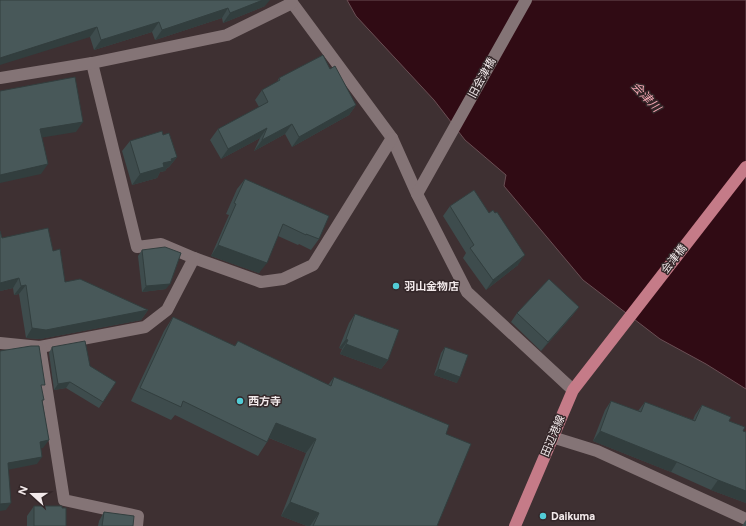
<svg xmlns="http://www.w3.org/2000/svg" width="746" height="526" viewBox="0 0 746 526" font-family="Figtree,'Noto Sans JP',sans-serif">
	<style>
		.water { fill: #300b14; stroke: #6a4e54 }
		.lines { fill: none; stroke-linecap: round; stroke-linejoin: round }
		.minor { stroke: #847476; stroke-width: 12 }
		.major { stroke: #c57b88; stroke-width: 12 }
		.wall { fill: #3e4c4d }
		.shaded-wall { fill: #323e3e }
		.building { fill: #485859; stroke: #323e3e }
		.poi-dot { fill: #52ccd6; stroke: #332628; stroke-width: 1.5 }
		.labels { text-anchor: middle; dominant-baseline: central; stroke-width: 3; stroke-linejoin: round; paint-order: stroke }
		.street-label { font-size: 11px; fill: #f3eaeb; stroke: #332628 }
		.poi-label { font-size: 11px; font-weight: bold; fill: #f3eaeb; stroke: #332628; text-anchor: start }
		.water-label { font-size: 12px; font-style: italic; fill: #f2a6b2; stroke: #332628 }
	</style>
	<rect width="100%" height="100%" fill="#3e3032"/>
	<polygon class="water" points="347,0 746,0 746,389 706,364 660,339 583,280 504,186 506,175 465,140 434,100 356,16"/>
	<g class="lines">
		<g class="minor">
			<polyline points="290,0 392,138 417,194 467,292 573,390"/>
			<polyline points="92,63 137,247 161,244 194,258 261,282 283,279 313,265 392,138"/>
			<polyline points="0,78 92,63 227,35 292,3"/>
			<polyline points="417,194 526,0"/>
			<polyline points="0,343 40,347 145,327 167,310 194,258"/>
			<polyline points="40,347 64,500 138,516 137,526"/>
			<polyline points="552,437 597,451 746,519"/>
		</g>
		<polyline class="major" points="515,526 573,390 746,167"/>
	</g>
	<g class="wall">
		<polygon points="0,0 265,6 223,23 222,18 155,40 152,32 94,50 90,37"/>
		<polygon points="330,69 356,105 349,115 292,147 285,134 254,151 260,138 221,159 210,140 218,129 259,107 255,100 262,90 277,82 279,78"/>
		<polygon points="163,135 177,157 169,167 167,168 165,171 160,172 157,178 132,185 122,151 130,141"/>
		<polygon points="245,179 319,239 311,250 299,244 298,245 278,236 259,273 211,256 229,215 226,214 237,189"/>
		<polygon points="450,206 518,265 486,290 463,258 466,253 443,216"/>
		<polygon points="0,231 2,238 53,251 65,282 148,310 141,320 40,339 26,338 19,294 14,295 13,288 0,291"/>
		<polygon points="142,250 166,289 142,292 138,256"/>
		<polygon points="579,307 572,316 541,351 511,322 517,313"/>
		<polygon points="355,314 388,360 381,369 340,354 342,349 339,348 349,323"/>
		<polygon points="173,317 235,346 238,341 328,385 334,377 446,434 437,526 307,526 281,516 306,453 269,438 267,442 258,456 175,415 171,420 131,401 164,331"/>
		<polygon points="52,347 90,366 103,402 99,408 66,388 54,390 49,353"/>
		<polygon points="445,347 457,383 434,375 441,353"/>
		<polygon points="611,401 638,411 645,402 693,420 695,415 702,405 729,421 743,431 746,503 711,490 671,472 593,441 605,410"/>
		<polygon points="34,506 62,508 66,526 27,526 27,516"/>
		<polygon points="104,512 133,526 98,526 99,521"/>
		<polygon points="746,520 746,526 742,526"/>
	</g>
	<g class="shaded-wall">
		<polygon points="263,0 270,0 265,6 223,23 230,13"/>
		<polygon points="228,8 222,18 155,40 162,30"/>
		<polygon points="159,22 152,32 94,50 101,40"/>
		<polygon points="97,27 90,37 0,65 0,58"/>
		<polygon points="356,105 349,115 292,147 299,137"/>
		<polygon points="83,122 76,132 33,139 40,129"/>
		<polygon points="292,124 285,134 254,151 262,140"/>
		<polygon points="267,128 260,138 221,159 228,149"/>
		<polygon points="177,157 169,167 167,168 165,171 160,172 157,178 132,185 140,174 163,163 171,159"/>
		<polygon points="48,164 41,174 0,183 0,175"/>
		<polygon points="218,245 267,263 259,273 211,256"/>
		<polygon points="525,255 518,265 486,290 493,280"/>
		<polygon points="19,278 13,288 0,291 0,283"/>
		<polygon points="170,284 166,289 142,292 146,286"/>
		<polygon points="26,285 19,294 14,295 21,286"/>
		<polygon points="579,307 572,316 541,351 548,342"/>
		<polygon points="148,310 141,320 40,339 26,338 32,328"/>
		<polygon points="346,339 348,340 342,349 339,348"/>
		<polygon points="346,344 388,360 381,369 340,354"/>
		<polygon points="438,369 460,377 457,383 434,375"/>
		<polygon points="70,382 66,388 54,390 58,384"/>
		<polygon points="276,423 316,439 306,453 267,437"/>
		<polygon points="600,431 677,462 671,472 593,441"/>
		<polygon points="49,440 43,448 35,449 40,442"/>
		<polygon points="42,457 37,464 2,471 8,463"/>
		<polygon points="718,480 746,491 746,503 711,490"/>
		<polygon points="290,502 319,513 310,526 307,526 281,516"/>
		<polygon points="11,503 6,510 0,511 0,504"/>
	</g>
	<g class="building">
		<polygon points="0,0 263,0 230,13 228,8 162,30 159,22 101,40 97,27 0,58"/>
		<polygon points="323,55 330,69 335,66 356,105 299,137 292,124 262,140 267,128 228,149 218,129 268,102 262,90 280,80 279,78"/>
		<polygon points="75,77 83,122 40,129 48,164 0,175 0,91"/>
		<polygon points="162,131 163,135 169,133 177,157 171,159 172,161 163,163 164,167 140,174 130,141"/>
		<polygon points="245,179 329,216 319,239 306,234 306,235 283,224 267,263 218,245 236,204 234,203"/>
		<polygon points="474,190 489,213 493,210 495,213 497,212 525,255 493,280 470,248 474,245 450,206"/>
		<polygon points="48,228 53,251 60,249 65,282 80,279 148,310 46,330 32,328 26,285 21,286 19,278 0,283 0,231 2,238"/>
		<polygon points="165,247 181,253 170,284 146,286 142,250"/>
		<polygon points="549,279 579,307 548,342 517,313"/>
		<polygon points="355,314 399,330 388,360 346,344 348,340 346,339"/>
		<polygon points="173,317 235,346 238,341 331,386 334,377 449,425 446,434 471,444 437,526 313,526 319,513 290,502 316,439 276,423 267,442 183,401 181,407 140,388"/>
		<polygon points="85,341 90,366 116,382 103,402 70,382 58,384 52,347"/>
		<polygon points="31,346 39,346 45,385 41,385 44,400 42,400 49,440 40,442 42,457 8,463 11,503 0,504 0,351"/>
		<polygon points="445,347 468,355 460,377 438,369"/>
		<polygon points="611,401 641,412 645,402 695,421 702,405 731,417 729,421 745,427 743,431 746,432 746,491 718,480 677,462 600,431"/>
		<polygon points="34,506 62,506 62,508 66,508 66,526 34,526"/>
		<polygon points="104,512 134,516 133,526 102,526"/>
	</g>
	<g class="poi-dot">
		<circle cx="396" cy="286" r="4"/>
		<circle cx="240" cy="401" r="4"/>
		<circle cx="543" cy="516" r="4"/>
	</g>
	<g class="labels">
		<g class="street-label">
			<text transform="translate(482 78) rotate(-61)">旧会津橋</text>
			<text transform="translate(674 259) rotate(-52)">会津橋</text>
			<text transform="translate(553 436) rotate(-67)">田辺港線</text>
		</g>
		<g class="poi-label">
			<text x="404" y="286">羽山金物店</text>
			<text x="248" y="401">西方寺</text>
			<text x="551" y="516">Daikuma</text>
		</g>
		<g class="water-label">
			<text transform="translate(646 97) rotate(47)">会津川</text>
		</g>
	</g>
	<g transform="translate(32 494) rotate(291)" stroke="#332628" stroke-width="3" paint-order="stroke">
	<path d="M0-3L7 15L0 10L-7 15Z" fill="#f3eaeb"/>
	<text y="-6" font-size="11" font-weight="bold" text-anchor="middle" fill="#f3eaeb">N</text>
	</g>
</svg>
